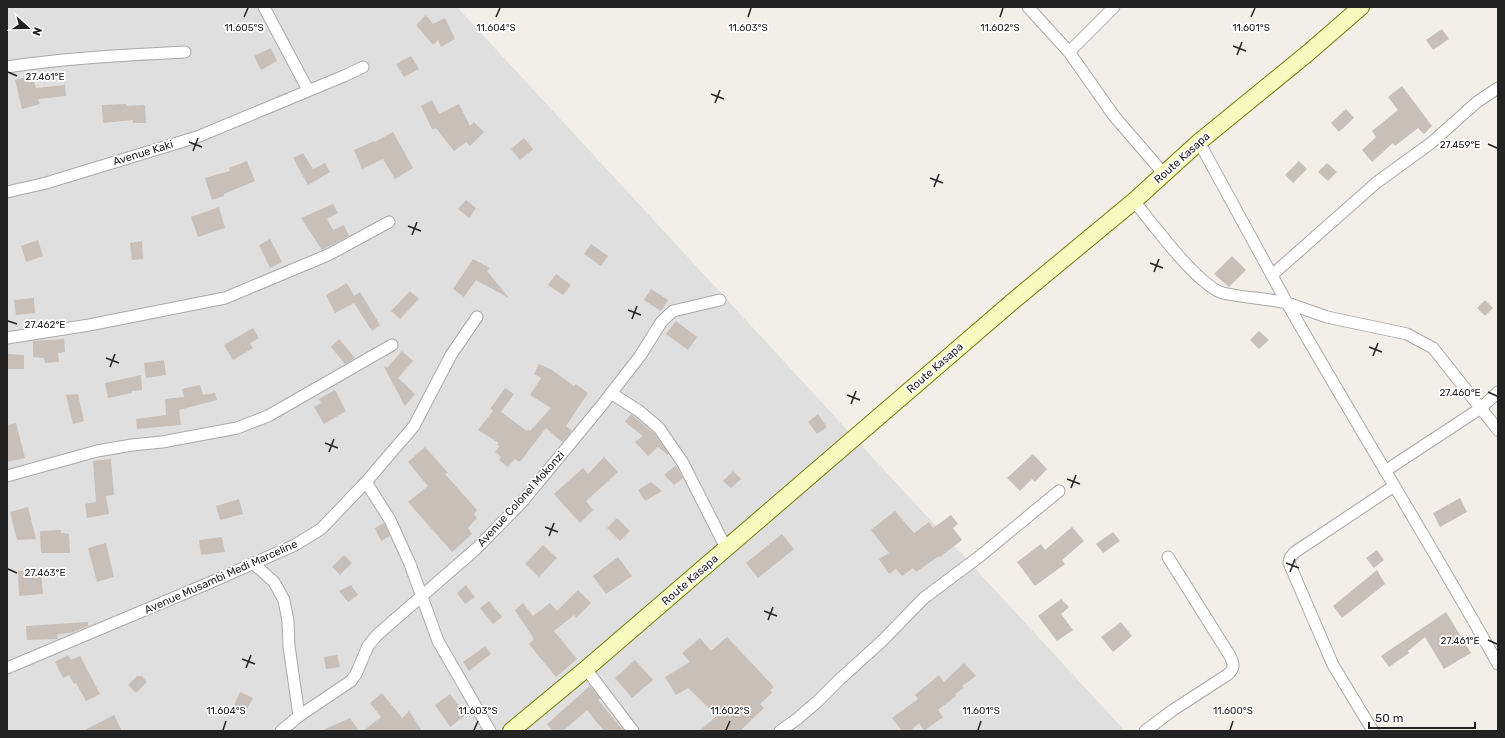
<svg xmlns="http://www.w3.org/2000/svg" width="1505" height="738" viewBox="0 0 1505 738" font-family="Rubik,sans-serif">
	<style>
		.residential { fill: #e0dfdf }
		.building { fill: #c7bfb8 }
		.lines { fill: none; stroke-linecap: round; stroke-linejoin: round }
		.minor-casing { stroke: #a9a9a9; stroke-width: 13 }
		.secondary-casing { stroke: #707d05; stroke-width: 18 }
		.minor { stroke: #fff; stroke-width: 11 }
		.secondary { stroke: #f7fabf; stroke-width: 16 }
		.ticks { fill: none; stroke: #222; stroke-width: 1.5 }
		.labels { text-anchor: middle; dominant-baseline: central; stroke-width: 3.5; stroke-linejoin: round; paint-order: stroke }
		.street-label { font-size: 11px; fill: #222; stroke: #fff }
		.ticks-label { font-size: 10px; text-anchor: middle; fill: #222; stroke: #fff; stroke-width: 3.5; stroke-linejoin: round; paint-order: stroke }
	</style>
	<rect width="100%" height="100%" fill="#f2efe9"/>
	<polygon class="residential" points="7,7 457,7 1125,731 7,731"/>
	<g class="building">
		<polygon points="426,15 433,24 445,18 455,39 441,47 438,40 433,45 416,25"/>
		<polygon points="1442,29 1449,39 1433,50 1426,40"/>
		<polygon points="271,48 277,61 261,70 254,56"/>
		<polygon points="411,56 419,69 404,77 396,64"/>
		<polygon points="32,75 36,88 65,85 66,96 38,99 40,104 22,109 15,80"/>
		<polygon points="1402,86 1432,126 1424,134 1418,128 1395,146 1393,143 1372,162 1362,150 1376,137 1372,131 1398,110 1388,97"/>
		<polygon points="432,100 439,114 459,104 470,126 474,122 484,132 470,146 466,142 454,151 436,128 432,129 421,106"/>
		<polygon points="126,104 126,106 145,105 146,123 133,123 133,120 103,123 102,105"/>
		<polygon points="1346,109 1354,118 1339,132 1331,123"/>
		<polygon points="393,132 413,168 395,179 383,159 362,169 354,150 374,141 375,142"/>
		<polygon points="524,138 533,149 520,160 511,149"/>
		<polygon points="303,153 313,169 325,163 330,172 308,185 293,158"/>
		<polygon points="247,161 255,181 224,194 224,196 212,200 205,178 230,171 229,168"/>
		<polygon points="1299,161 1307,169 1293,183 1285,175"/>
		<polygon points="1327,163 1337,172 1328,181 1318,172"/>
		<polygon points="466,200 476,208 469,218 458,209"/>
		<polygon points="333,204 338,213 327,219 333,230 344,225 349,236 322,250 301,218"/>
		<polygon points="219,207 225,228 198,237 191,217"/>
		<polygon points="270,239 282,262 270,268 259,245"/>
		<polygon points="38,240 43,256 26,262 21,246"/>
		<polygon points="142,241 143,259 132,260 130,243"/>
		<polygon points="591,244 608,256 601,266 584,254"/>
		<polygon points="1232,256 1246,270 1229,287 1214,274"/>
		<polygon points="473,259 490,268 487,271 509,298 476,280 464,297 453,289"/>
		<polygon points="556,274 571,285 563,295 548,285"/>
		<polygon points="347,283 354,296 360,292 380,325 372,331 354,303 335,313 326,295"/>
		<polygon points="651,289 668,300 661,311 644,300"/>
		<polygon points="410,291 419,299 400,319 391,311"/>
		<polygon points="34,298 35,313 16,315 14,300"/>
		<polygon points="1485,300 1493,308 1485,316 1477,308"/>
		<polygon points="676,321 697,337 688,350 666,334"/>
		<polygon points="253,328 259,338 250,343 253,348 233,360 224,345"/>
		<polygon points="1259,331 1269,340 1259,349 1250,340"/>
		<polygon points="64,339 65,352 58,353 59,362 45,363 44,358 33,357 33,341"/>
		<polygon points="339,339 355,358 345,364 331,347"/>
		<polygon points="402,351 413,361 398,378 415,394 405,406 384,367 385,366 387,368"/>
		<polygon points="7,354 24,355 24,369 7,369"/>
		<polygon points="164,360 166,375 146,378 144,363"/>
		<polygon points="539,364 552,370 574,386 576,384 588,393 566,426 572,431 562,442 546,428 520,462 515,459 508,467 499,460 501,457 495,452 500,446 497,445 499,443 478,430 493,411 490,409 505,388 514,394 501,412 527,431 528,429 530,431 551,408 530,395 541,378 534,374"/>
		<polygon points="141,375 142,390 132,391 132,393 108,398 105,383"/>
		<polygon points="200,385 203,395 215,393 217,400 179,410 181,425 137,429 136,419 166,415 165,399 184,397 182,389"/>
		<polygon points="335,390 346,411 324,424 314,407 321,403 319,399"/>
		<polygon points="78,394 84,421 73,424 66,395"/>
		<polygon points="631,414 654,433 669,454 668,455 658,447 648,456 635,442 643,436 625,422"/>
		<polygon points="818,414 827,427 817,434 808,422"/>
		<polygon points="16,423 25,458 7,462 7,425"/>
		<polygon points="425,447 448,473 445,474 477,510 474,514 477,518 468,528 472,534 452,552 408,502 428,486 408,462"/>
		<polygon points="1033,454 1047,469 1035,482 1032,479 1020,491 1007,478"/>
		<polygon points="604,457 618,472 586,501 593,510 580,523 554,494 583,468 588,474"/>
		<polygon points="111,459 114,495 106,496 109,514 87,518 85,504 96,502 93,461"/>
		<polygon points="676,465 683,478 674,485 664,475"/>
		<polygon points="733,471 741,479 731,488 723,481"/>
		<polygon points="651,482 662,491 645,501 638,490"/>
		<polygon points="1460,498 1467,512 1440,527 1433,513"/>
		<polygon points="239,499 243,514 220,520 216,506"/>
		<polygon points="28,507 36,539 17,540 10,512"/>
		<polygon points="895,511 914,533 929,522 933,528 951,515 958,524 953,528 962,540 940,557 939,556 916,572 913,568 902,576 896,569 889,574 879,559 889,553 871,530"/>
		<polygon points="617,518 630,531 620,541 607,528"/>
		<polygon points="384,523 390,536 381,541 375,528"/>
		<polygon points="1072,527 1084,541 1062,560 1065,564 1035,586 1017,562 1041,544 1045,550"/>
		<polygon points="61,530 61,533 69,534 70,553 41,553 40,531"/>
		<polygon points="1113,532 1120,541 1103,553 1096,544"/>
		<polygon points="782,534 794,549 758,578 746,563"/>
		<polygon points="222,537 225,552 201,555 199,540"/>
		<polygon points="106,543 114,577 97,582 88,548"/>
		<polygon points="543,545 557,558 539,577 525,564"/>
		<polygon points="1377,550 1384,560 1374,568 1366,558"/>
		<polygon points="344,555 352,563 340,575 332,567"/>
		<polygon points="618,557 632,576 606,594 593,576"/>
		<polygon points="41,569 43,594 19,596 18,571"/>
		<polygon points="1377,570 1385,584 1342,618 1333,606"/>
		<polygon points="351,585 358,595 348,602 339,591"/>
		<polygon points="466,585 475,597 465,604 457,593"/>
		<polygon points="578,590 591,603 576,618 574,615 554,631 577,659 556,677 529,644 534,639 515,610 523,603 533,616 550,603 557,611"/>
		<polygon points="1061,599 1069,607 1061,614 1073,630 1057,641 1038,616"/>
		<polygon points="489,601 502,617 493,624 480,608"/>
		<polygon points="1446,612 1471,653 1444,669 1425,637 1408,651 1409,653 1389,667 1381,656"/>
		<polygon points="88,622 88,626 74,632 57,635 58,639 27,640 26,626"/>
		<polygon points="1121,622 1132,636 1113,652 1101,637"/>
		<polygon points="727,637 774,687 770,690 772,693 760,704 764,708 740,731 699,731 717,716 688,688 676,695 665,677 690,662 682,653 700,638 711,651"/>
		<polygon points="485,646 491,654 469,671 463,662"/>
		<polygon points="68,655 71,660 80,656 100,694 86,701 76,683 74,684 69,675 63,678 55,662"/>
		<polygon points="337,655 340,667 326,669 324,657"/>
		<polygon points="635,660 653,680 632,698 615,678"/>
		<polygon points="964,663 976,676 962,686 964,688 955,694 956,696 938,710 943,717 924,731 919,723 910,731 902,731 892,718 918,699 915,695 939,675 944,682"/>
		<polygon points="137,676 142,676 147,682 136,693 128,685"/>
		<polygon points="590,686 600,698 598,700 624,731 604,731 587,710 563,731 553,731 547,724"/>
		<polygon points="240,692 253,698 246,711 234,705"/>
		<polygon points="382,693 402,718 409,711 422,731 363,731 381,717 370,703"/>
		<polygon points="450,694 466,715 450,727 435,705"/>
		<polygon points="114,715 122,731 83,731"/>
		<polygon points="350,718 359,731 321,731"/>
	</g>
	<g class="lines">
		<defs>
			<g id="minor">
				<polyline points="264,7 308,90"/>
				<polyline points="1028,7 1069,52 1114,116 1164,174"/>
				<polyline points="1069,52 1114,7"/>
				<path d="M7 67C66 58 125 55 185 52"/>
				<polyline points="1199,142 1287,303 1327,317 1407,334 1433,348 1498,430"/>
				<polyline points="7,192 46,183 197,137 344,76 363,67"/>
				<path d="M1134 201C1152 223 1198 286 1223 293 1244 298 1266 298 1287 303 1356 424 1430 543 1498 664"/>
				<polyline points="1272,275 1376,183 1431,143 1477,102 1498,88"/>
				<polyline points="7,338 89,325 225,298 328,255 389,222"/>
				<polyline points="611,393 639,411 659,428 683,463 726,548"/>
				<polyline points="1385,471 1481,408 1498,392"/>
				<polyline points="7,476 97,451 132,445 162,442 237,428 268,416 392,345"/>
				<polyline points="366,482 390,520 410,564 438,641 490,731"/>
				<polyline points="253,563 274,582 284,600 288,621 289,646 299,716"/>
				<polyline points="7,668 209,583 295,545 321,529 366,482 414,426 451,355 477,317"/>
				<polyline points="586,669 633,731"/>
				<polyline points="281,731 299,716 351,681 356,674 368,646 377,635 477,548 522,502 602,405 640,356 662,321 673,311 720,300"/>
				<polyline points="780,731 797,719 818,701 839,680 881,642 924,598 980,556 1059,491"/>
				<path d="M1145 731 1173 710 1227 675C1235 669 1234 664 1230 656L1168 557"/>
				<polyline points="1373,731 1333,665 1289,563 1290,558 1295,552 1394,486"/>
			</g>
			<polyline id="secondary" points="511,731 586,669 1012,302 1134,201 1199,142 1308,53 1361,7"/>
		</defs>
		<use href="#minor" class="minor-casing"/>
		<use href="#secondary" class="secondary-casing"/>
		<use href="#minor" class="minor"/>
		<use href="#secondary" class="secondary"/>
	</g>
	<path class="ticks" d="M244 17 248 8M496 17 500 8M748 17 751 8M1000 17 1003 8M1251 17 1255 8M1233 46 1246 51M1237 55 1242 42M8 72 17 76M711 94 724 99M715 103 720 90M189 142 202 147M1488 144 1497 148M193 151 198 138M930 178 943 183M934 187 939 174M408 226 421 231M412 235 417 222M1150 263 1163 268M1154 272 1159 259M628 310 641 315M632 319 637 306M8 321 17 324M1369 347 1382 352M1373 356 1378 343M106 358 119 363M110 367 115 354M1488 392 1497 396M847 395 860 400M851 404 856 391M325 443 338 448M329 452 334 439M1067 479 1080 484M1071 488 1076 475M545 527 558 532M549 536 554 523M1286 563 1299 568M8 569 17 573M1290 572 1295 559M764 611 777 616M768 620 773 607M1488 640 1497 644M242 659 255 664M246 668 251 655M223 730 226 721M474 730 478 721M726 730 730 721M978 730 981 721M1230 730 1233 721"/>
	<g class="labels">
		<g class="street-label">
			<text transform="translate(143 153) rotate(-17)">Avenue Kaki</text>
			<text transform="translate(1182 158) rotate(-42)">Route Kasapa</text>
			<text transform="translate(935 368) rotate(-41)">Route Kasapa</text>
			<text transform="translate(521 499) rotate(-48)">Avenue Colonel Mokonzi</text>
			<text transform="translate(221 577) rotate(-24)">Avenue Musambi Medi Marceline</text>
			<text transform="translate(690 580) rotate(-41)">Route Kasapa</text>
		</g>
	</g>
	<g class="ticks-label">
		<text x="244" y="31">11.605°S</text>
		<text x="496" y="31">11.604°S</text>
		<text x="748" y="31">11.603°S</text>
		<text x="1000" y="31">11.602°S</text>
		<text x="1251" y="31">11.601°S</text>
		<text x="45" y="80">27.461°E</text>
		<text x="1460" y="148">27.459°E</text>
		<text x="45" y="328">27.462°E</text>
		<text x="1460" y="396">27.460°E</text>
		<text x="45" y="576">27.463°E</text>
		<text x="1460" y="644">27.461°E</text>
		<text x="226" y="714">11.604°S</text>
		<text x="478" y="714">11.603°S</text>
		<text x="730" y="714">11.602°S</text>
		<text x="981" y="714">11.601°S</text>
		<text x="1233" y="714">11.600°S</text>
	</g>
	<rect width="1505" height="738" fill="none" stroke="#222222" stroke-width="16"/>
	<g transform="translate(28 28) rotate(111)" stroke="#ffffff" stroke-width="3" paint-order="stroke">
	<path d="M0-3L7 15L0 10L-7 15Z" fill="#222222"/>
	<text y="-6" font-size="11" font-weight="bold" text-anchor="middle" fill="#222222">N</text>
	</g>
	<path d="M1369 722v6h106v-6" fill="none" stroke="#222222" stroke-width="2"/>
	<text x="1375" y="722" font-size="12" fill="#222222" stroke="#ffffff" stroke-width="3" paint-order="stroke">50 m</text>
</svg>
